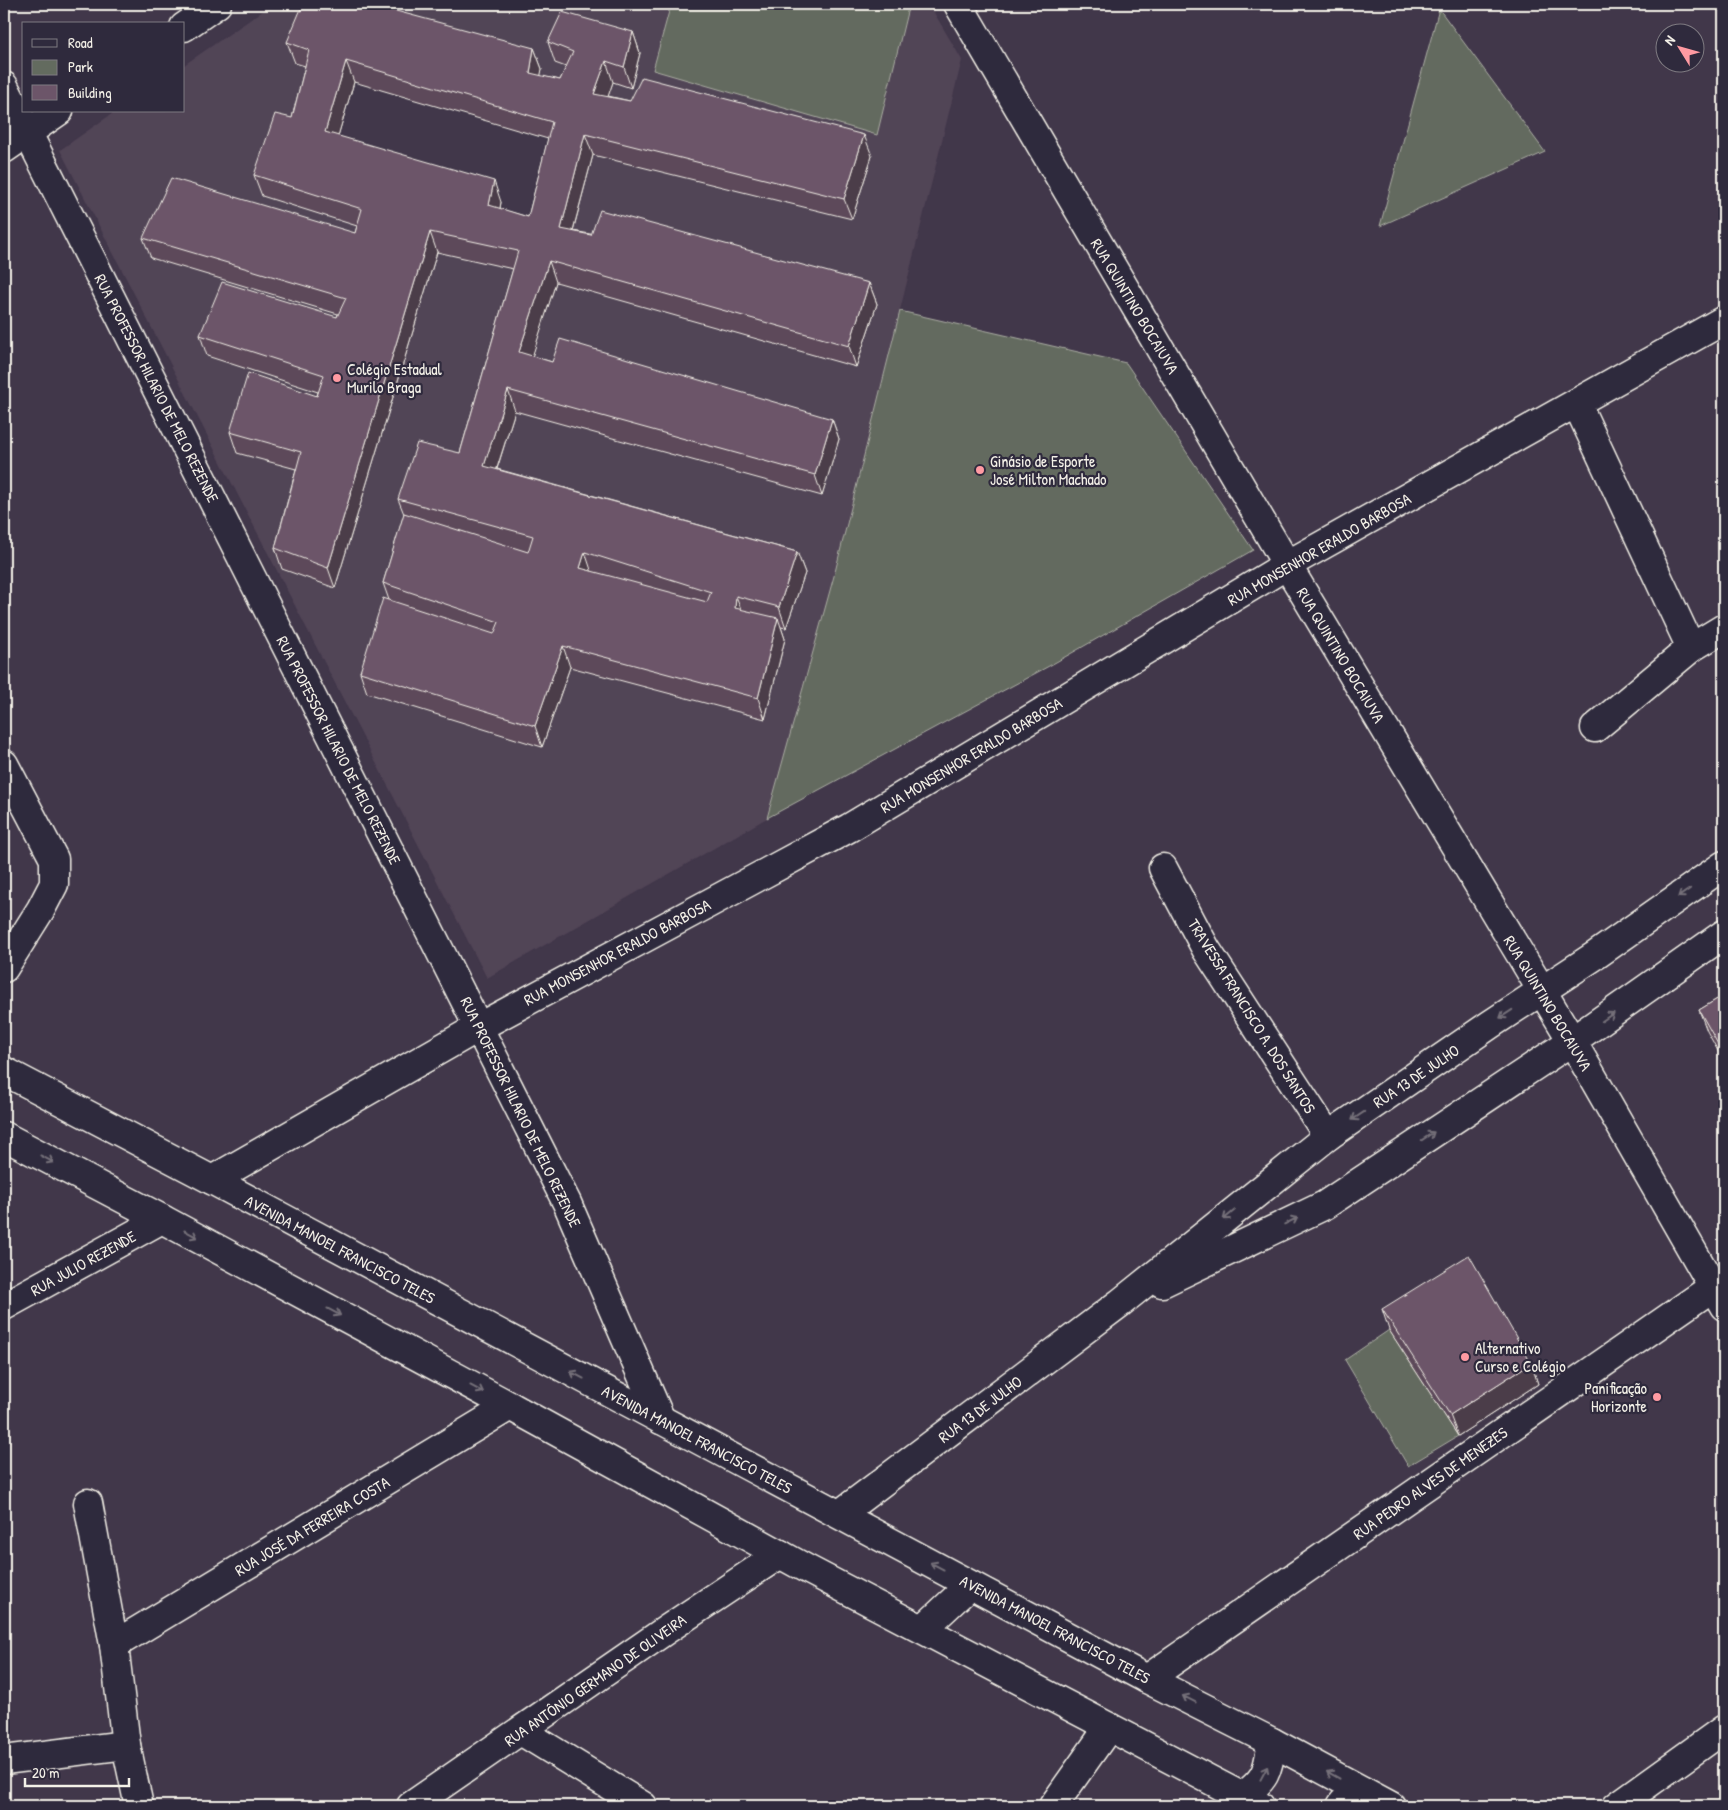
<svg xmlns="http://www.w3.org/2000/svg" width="1728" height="1810" viewBox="0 0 1728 1810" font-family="'Patrick Hand',sans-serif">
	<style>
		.built { fill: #514456; fill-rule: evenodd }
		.green { fill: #636b5f; stroke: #acaea4 }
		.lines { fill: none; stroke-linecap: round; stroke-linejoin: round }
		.minor-casing { stroke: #f4f1e8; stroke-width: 31 }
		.secondary-casing { stroke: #f4f1e8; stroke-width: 31 }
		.minor { stroke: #2f2a3d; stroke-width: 28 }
		.secondary { stroke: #2f2a3d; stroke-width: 28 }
		.wall { fill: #5d495a; stroke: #f4f1e8; fill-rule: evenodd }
		.shaded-wall { fill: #4c3c4a; stroke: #f4f1e8 }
		.building { fill: #6c5569; stroke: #f4f1e8; fill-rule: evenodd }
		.oneway { stroke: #747079 }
		.poi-dot { fill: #ff9aa2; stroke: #2f2a3d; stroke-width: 2 }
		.labels { text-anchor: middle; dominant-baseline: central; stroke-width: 4.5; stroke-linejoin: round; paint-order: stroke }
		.street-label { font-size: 16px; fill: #f4f1e8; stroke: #2f2a3d }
		.poi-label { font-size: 16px; fill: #f4f1e8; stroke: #2f2a3d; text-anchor: start }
	</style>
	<rect width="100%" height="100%" fill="#41374a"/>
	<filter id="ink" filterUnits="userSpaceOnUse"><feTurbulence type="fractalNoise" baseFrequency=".02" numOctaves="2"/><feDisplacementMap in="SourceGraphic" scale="10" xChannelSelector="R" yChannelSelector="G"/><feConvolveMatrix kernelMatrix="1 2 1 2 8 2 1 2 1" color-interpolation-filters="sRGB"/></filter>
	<g filter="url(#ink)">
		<path class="built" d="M273 4H671L653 70 877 135 909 4H929L962 60 834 576 767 818 487 978 60 150 116 111H184V65ZM295 62 541 69 537 94 580 72 556 63 631 88 613 82 602 114 871 156 852 219 593 155 568 249 856 366 556 282 527 373 839 440 822 496 515 411 491 487 570 667 542 747 467 473 525 271 437 252 335 588 308 472 238 453 332 396 207 355 353 319 370 230 299 139 316 71Z"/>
		<g class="green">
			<polygon points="671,4 909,4 877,135 653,70"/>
			<polygon points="1439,9 1545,152 1380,226"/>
			<polygon points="900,311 1126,363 1253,550 1049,666 767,818 834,576"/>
			<polygon points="1389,1330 1458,1436 1408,1466 1345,1360"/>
		</g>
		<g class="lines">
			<defs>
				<g id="minor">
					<polyline points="958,4 1287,565 1572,1041 1724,1306"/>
					<polyline points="184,27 217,4"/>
					<polyline points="4,86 567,1203 661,1420"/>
					<polyline points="4,149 59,111"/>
					<polyline points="1577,404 1691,648"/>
					<polyline points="1595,728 1691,648 1724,628"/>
					<polyline points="4,764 54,859 54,884 41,909 4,968"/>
					<polyline points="1163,868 1206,949 1328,1136"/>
					<polyline points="212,1180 479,1027 849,828 1287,565 1724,320"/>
					<polyline points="1162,1283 1325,1205 1572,1041 1724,934"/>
					<polyline points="4,1306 162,1219"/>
					<polyline points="88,1503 114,1645 126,1745 139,1806"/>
					<polyline points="840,1514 1120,1303 1328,1136 1491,1024 1596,955 1724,865"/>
					<polyline points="114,1645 510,1406"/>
					<polyline points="1147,1679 1713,1287"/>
					<polyline points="521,1731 643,1806"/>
					<polyline points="4,1760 126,1745"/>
					<polyline points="411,1806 666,1630 780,1554"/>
					<polyline points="1053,1806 1109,1727"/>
					<polyline points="1617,1806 1724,1729"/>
				</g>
				<g id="secondary">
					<polyline points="4,1071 212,1180 1147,1679 1272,1742 1391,1806"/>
					<polyline points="4,1136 162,1219 510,1406 807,1569 1260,1806"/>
					<polyline points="923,1629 970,1585"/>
					<path d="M1242 1797C1268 1777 1267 1772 1272 1742"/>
					<polyline points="1341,1806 1343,1803 1363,1791"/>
				</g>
			</defs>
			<use href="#minor" class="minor-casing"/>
			<use href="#secondary" class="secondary-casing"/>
			<use href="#minor" class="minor"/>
			<use href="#secondary" class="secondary"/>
		</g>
		<g class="wall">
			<path d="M633 32 640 53 631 88 613 82 608 96 872 156 852 219 593 155 573 231 869 283 877 304 856 367 556 282 532 356 552 362 832 419 839 439 822 496 515 411 497 469 797 552 805 573 786 628 781 627 785 639 765 719 570 667 542 747 367 693 360 672 389 600 383 583 404 514 398 499 460 453 513 269 437 252 335 588 282 569 275 548 296 469 237 453 230 432 317 396 318 392 207 356 200 335 337 317 338 314 151 258 143 238 355 233 357 226 262 196 254 175 292 118 305 66 295 63 287 42 534 48 542 69 540 76 560 80 566 67 555 63 548 42ZM354 82 548 139 528 217 500 209 501 202 338 136Z"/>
			<polygon points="1724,995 1724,1062 1707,1031 1699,1010"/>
			<polygon points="1382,1309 1531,1363 1538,1384 1458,1436 1389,1330"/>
		</g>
		<g class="shaded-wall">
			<polygon points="633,32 640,53 631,88 624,67"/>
			<polygon points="534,48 542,69 537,94 530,73"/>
			<polygon points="346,61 354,82 333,153 325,132"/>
			<polygon points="606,61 613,82 602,114 594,94"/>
			<polygon points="585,134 593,155 568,249 561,229"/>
			<polygon points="864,135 872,156 852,219 844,199"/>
			<polygon points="494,181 501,202 497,226 489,205"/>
			<polygon points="430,232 437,252 335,588 328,568"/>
			<polygon points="549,261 556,282 527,373 519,352"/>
			<polygon points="869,283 877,304 856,367 849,346"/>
			<polygon points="508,390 515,411 491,487 484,466"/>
			<polygon points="832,419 839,439 822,496 815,475"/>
			<polygon points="585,552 592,573 580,568"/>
			<polygon points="797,552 805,573 786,628 779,607"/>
			<polygon points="736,596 744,617 735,608"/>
			<polygon points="778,618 785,639 765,719 758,698"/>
			<polygon points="563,646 570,667 542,747 535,726"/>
			<polygon points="1531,1363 1538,1384 1458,1436 1450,1415"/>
		</g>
		<g class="building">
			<path d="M303 4H370L534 48 530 73 560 80 573 52 548 42 562 12 633 32 624 67 606 61 594 94 630 101 642 77 864 135 844 199 585 134 561 229 591 235 600 210 869 283 849 346 549 261 519 352 552 362 560 339 832 419 815 475 508 390 484 466 797 552 779 607 736 596 735 608 778 618 758 698 563 646 535 726 360 672 383 598 494 634 499 622 383 583 404 513 528 552 533 536 398 499 417 443 460 453 518 251 430 232 328 568 275 548 301 452 230 432 248 373 317 396 324 375 200 335 222 282 337 317 346 298 143 238 171 178 355 233 362 209 254 175 275 114 292 118 309 50 287 42ZM346 61 552 122 528 217 489 205 494 181 325 132ZM585 552 711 592 707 602 580 568Z"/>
			<polygon points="1724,995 1724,1055 1699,1010"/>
			<polygon points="1469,1255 1531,1363 1450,1415 1382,1309"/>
		</g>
		<defs><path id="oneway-shaft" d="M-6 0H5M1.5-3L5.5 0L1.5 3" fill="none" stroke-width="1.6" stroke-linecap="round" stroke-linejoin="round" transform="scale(1.25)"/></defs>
		<g class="oneway">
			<use href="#oneway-shaft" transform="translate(1684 893) rotate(145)"/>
			<use href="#oneway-shaft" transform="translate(1506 1014) rotate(147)"/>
			<use href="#oneway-shaft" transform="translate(1608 1017) rotate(-35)"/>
			<use href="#oneway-shaft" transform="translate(1358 1116) rotate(146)"/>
			<use href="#oneway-shaft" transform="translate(1428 1136) rotate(-34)"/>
			<use href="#oneway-shaft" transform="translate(47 1159) rotate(28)"/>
			<use href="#oneway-shaft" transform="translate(1229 1215) rotate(141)"/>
			<use href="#oneway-shaft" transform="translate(1291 1221) rotate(-26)"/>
			<use href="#oneway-shaft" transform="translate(191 1234) rotate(28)"/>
			<use href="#oneway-shaft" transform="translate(334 1312) rotate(28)"/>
			<use href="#oneway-shaft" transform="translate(577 1375) rotate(-152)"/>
			<use href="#oneway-shaft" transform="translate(477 1389) rotate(28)"/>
			<use href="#oneway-shaft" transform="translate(937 1566) rotate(-152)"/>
			<use href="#oneway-shaft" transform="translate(1189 1699) rotate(-153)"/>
			<use href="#oneway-shaft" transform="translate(1264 1773) rotate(-62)"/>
			<use href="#oneway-shaft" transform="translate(1333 1775) rotate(-151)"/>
		</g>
	</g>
	<g class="poi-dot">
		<circle cx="337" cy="378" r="5"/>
		<circle cx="980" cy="470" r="5"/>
		<circle cx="1465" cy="1357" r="5"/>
		<circle cx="1657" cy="1397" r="5"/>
	</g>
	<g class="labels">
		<g class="street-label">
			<text transform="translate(1135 306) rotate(59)">RUA QUINTINO BOCAIUVA</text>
			<text transform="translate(157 388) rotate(63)">RUA PROFESSOR HILARIO DE MELO REZENDE</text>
			<text transform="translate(1319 549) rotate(-30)">RUA MONSENHOR ERALDO BARBOSA</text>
			<text transform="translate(1341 655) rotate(59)">RUA QUINTINO BOCAIUVA</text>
			<text transform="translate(339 750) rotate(63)">RUA PROFESSOR HILARIO DE MELO REZENDE</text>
			<text transform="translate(971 755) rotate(-31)">RUA MONSENHOR ERALDO BARBOSA</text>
			<text transform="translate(617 952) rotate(-28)">RUA MONSENHOR ERALDO BARBOSA</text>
			<text transform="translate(1548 1003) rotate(59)">RUA QUINTINO BOCAIUVA</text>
			<text transform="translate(1252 1016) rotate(58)">TRAVESSA FRANCISCO A. DOS SANTOS</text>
			<text transform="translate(1416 1076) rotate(-34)">RUA 13 DE JULHO</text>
			<text transform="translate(521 1112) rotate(64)">RUA PROFESSOR HILARIO DE MELO REZENDE</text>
			<text transform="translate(340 1249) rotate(28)">AVENIDA MANOEL FRANCISCO TELES</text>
			<text transform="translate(83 1263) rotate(-29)">RUA JULIO REZENDE</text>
			<text transform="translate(980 1409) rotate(-37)">RUA 13 DE JULHO</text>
			<text transform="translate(697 1439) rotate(28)">AVENIDA MANOEL FRANCISCO TELES</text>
			<text transform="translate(1430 1483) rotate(-35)">RUA PEDRO ALVES DE MENEZES</text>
			<text transform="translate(312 1526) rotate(-31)">RUA JOSÉ DA FERREIRA COSTA</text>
			<text transform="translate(1055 1629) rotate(28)">AVENIDA MANOEL FRANCISCO TELES</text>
			<text transform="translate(595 1680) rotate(-35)">RUA ANTÔNIO GERMANO DE OLIVEIRA</text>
		</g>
		<g class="poi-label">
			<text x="347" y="369">Colégio Estadual<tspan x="347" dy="18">Murilo Braga</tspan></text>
			<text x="990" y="461">Ginásio de Esporte<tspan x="990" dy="18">José Milton Machado</tspan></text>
			<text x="1475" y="1348">Alternativo<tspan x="1475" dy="18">Curso e Colégio</tspan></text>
			<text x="1647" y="1388" text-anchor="end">Panificação<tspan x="1647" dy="18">Horizonte</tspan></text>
		</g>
	</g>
	<rect width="1728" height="1810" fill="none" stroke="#2f2a3d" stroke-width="20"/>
	<rect x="10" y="10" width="1708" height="1790" fill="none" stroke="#f4f1e8" stroke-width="2" filter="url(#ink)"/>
	<rect x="22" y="22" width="162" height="90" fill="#2f2a3d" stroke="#7e7a81"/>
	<rect x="32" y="39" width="25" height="8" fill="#2f2a3d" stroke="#7e7a81"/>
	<text x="68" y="48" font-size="15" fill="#f4f1e8">Road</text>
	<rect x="32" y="60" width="25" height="15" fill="#636b5f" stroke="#7e7a81"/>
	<text x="68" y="72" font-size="15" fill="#f4f1e8">Park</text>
	<rect x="32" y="85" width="25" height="15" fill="#6c5569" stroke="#7e7a81"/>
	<text x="68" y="98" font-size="15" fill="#f4f1e8">Building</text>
	<g transform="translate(1680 48) rotate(307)"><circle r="24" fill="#2f2a3d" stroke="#7e7a81"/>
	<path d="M0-4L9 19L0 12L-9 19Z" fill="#ff9aa2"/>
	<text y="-8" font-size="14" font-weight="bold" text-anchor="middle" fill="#f4f1e8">N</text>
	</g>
	<path d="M25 1778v8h104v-8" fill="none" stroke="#f4f1e8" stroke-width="2.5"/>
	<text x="32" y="1778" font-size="15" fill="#f4f1e8" stroke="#2f2a3d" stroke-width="4" paint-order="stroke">20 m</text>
</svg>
